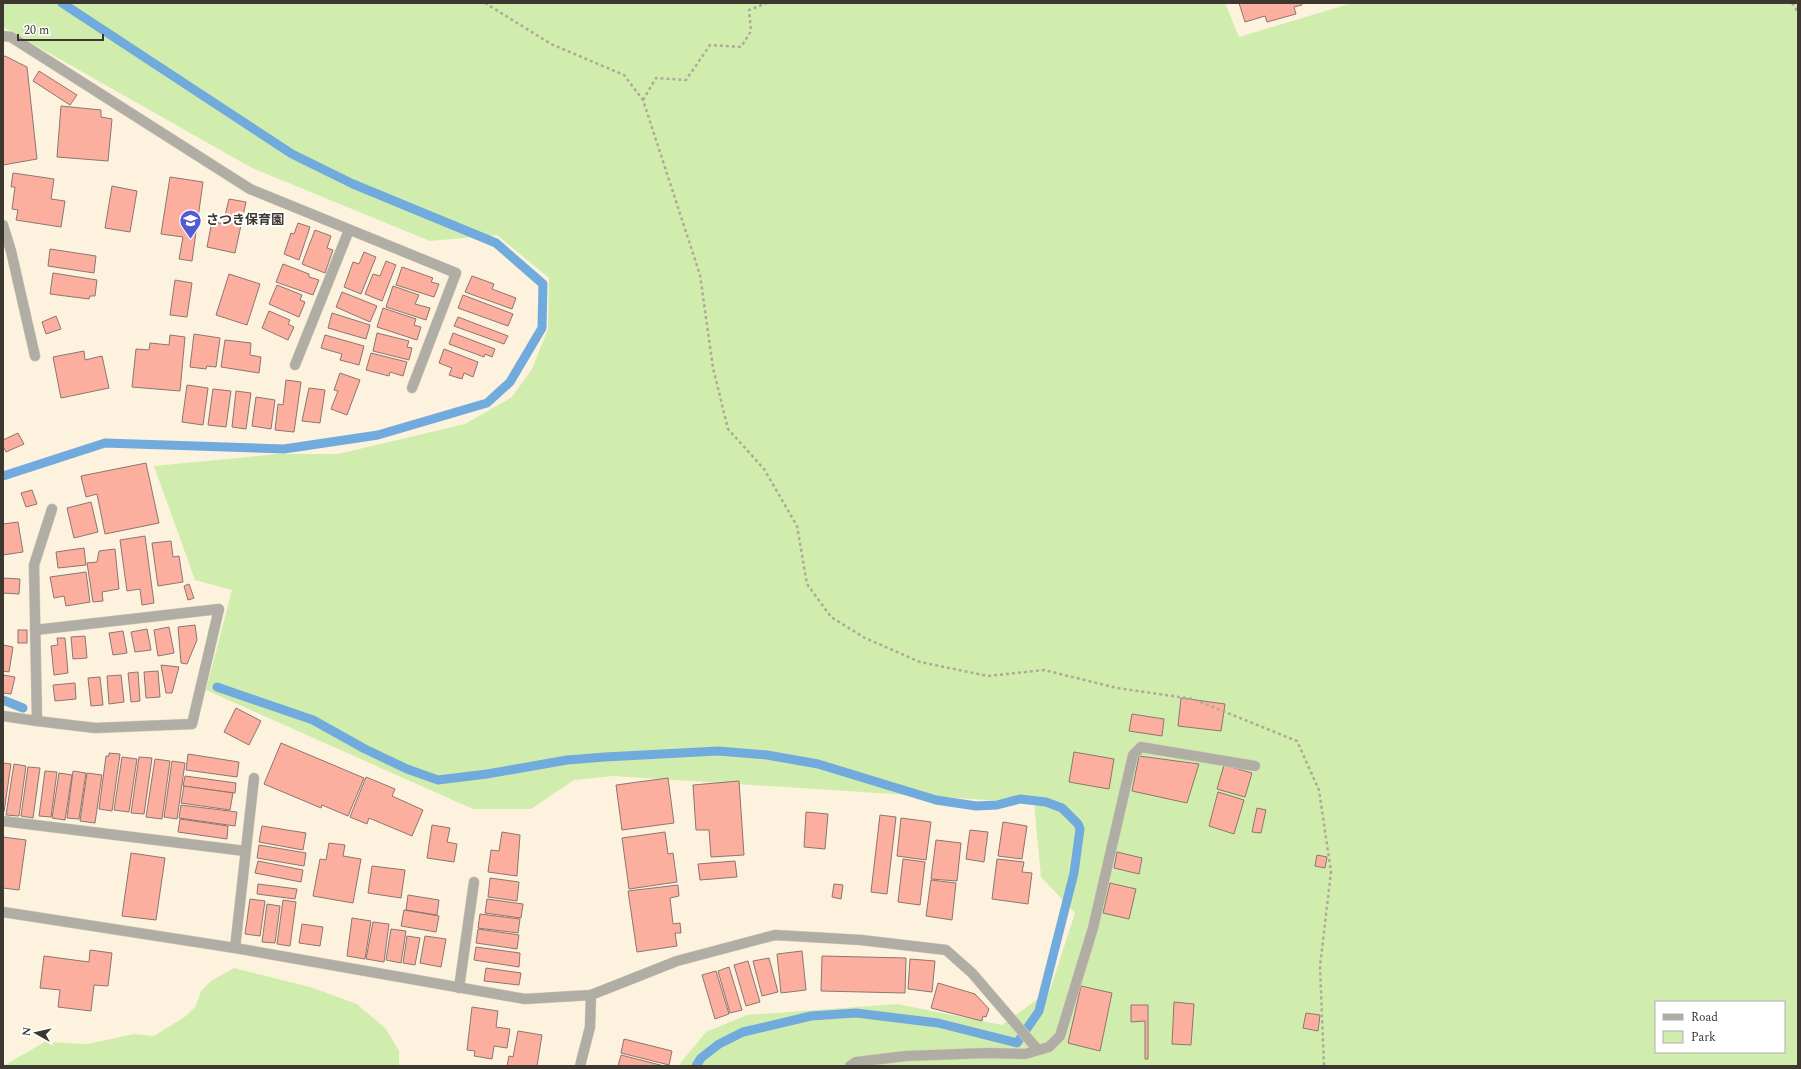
<svg xmlns="http://www.w3.org/2000/svg" width="1801" height="1069" viewBox="0 0 1801 1069" font-family="Spectral,'Noto Sans JP',serif">
	<style>
		.green { fill: #d0edae; fill-rule: evenodd }
		.lines { fill: none; stroke-linecap: round; stroke-linejoin: round }
		.stream { stroke: #71aadc; stroke-width: 9 }
		.building { fill: #fdaf9f; stroke: #8c7671 }
		.minor-casing { stroke: #d6cdba; stroke-width: 11 }
		.path { stroke: #b0a899; stroke-width: 2.5; stroke-dasharray: 3 3; stroke-linecap: butt }
		.minor { stroke: #b0ada4; stroke-width: 10 }
		.labels { text-anchor: middle; dominant-baseline: central; stroke-width: 4; stroke-linejoin: round; paint-order: stroke }
		.poi-label { font-size: 13px; font-weight: bold; fill: #3c3830; stroke: #fff; text-anchor: start }
	</style>
	<rect width="100%" height="100%" fill="#fcf2dd"/>
	<g class="green">
		<path d="M3 3H1225L1239 37 1352 3H1798V1066H678L706 1032 747 1015 897 1004 1002 1025 1050 990 1075 913 1041 877 1034 803 613 776 574 780 531 809H473L206 690 232 590 195 580 154 466 278 454H338L465 424 512 397 532 369 548 329 549 278 497 235 430 241 252 168 3 27ZM1656 1002H1784V1052H1656Z"/>
		<polygon points="234,968 310,987 357,1004 386,1029 399,1051 399,1066 3,1066 45,1042 88,1044 134,1034 154,1036 186,1016 196,1006 201,991 211,981"/>
	</g>
	<g class="lines">
		<g class="stream">
			<polyline points="3,476 105,443 284,449 378,435 487,403 510,382 542,328 543,284 496,243 353,184 292,154 62,3"/>
			<polyline points="217,687 313,720 365,749 407,769 438,780 487,774 567,760 605,757 718,751 767,755 818,764 936,800 976,806 997,805 1020,799 1046,802 1062,808 1078,824 1080,829 1074,873 1039,1011 1017,1043 938,1023 856,1013 811,1016 743,1032 719,1044 701,1058 696,1066"/>
			<polyline points="3,700 23,708"/>
		</g>
	</g>
	<g class="building">
		<polygon points="1239,3 1301,3 1302,5 1294,7 1296,14 1267,22 1265,16 1245,22"/>
		<polygon points="5,56 27,67 37,159 3,165 3,57"/>
		<polygon points="39,71 77,95 70,105 33,81"/>
		<polygon points="61,106 101,110 101,117 112,119 108,161 57,157"/>
		<polygon points="13,173 54,179 51,199 65,201 61,227 16,220 18,210 12,209 15,187 11,187"/>
		<polygon points="170,177 203,182 192,261 179,259 183,237 161,234"/>
		<polygon points="112,186 137,191 130,232 105,228"/>
		<polygon points="229,199 246,202 235,253 207,247 212,221 223,224"/>
		<polygon points="298,223 310,227 299,260 284,254 291,233 294,234"/>
		<polygon points="315,230 331,236 327,248 333,250 325,273 302,264"/>
		<polygon points="50,249 96,256 94,273 48,266"/>
		<polygon points="364,252 376,257 361,294 344,287 353,262 359,264"/>
		<polygon points="386,261 396,265 382,301 365,294 373,274 380,276"/>
		<polygon points="283,264 309,274 309,277 319,280 313,295 276,282"/>
		<polygon points="402,267 433,278 431,282 439,284 434,297 396,285"/>
		<polygon points="53,273 97,280 95,296 90,296 89,299 50,294"/>
		<polygon points="229,274 260,284 247,325 216,315"/>
		<polygon points="472,276 494,284 492,289 516,298 512,309 465,292"/>
		<polygon points="175,280 192,283 187,317 170,315"/>
		<polygon points="277,285 302,295 300,300 305,302 299,317 269,304"/>
		<polygon points="393,286 419,295 415,304 430,308 426,320 386,307"/>
		<polygon points="342,292 377,306 370,322 336,307"/>
		<polygon points="463,295 513,314 508,326 458,308"/>
		<polygon points="383,308 416,319 414,325 421,327 417,340 377,327"/>
		<polygon points="269,311 290,320 288,324 294,327 288,340 262,328"/>
		<polygon points="332,313 370,325 366,339 328,328"/>
		<polygon points="56,316 61,329 46,334 42,322"/>
		<polygon points="458,317 508,336 504,344 454,326"/>
		<polygon points="377,333 409,341 407,347 412,348 409,360 373,351"/>
		<polygon points="453,333 495,349 492,357 485,354 484,357 449,344"/>
		<polygon points="194,334 220,338 216,367 207,366 206,369 190,367"/>
		<polygon points="170,335 185,337 180,391 132,387 136,349 149,350 150,343 169,345"/>
		<polygon points="325,335 364,346 359,365 340,360 342,354 321,348"/>
		<polygon points="225,340 251,343 250,355 261,357 259,373 221,367"/>
		<polygon points="444,349 478,362 473,377 464,373 462,379 449,375 452,368 439,363"/>
		<polygon points="84,351 85,360 102,356 109,388 61,398 53,357"/>
		<polygon points="371,353 407,362 403,376 390,372 389,376 366,370"/>
		<polygon points="340,373 360,380 347,415 331,409 338,391 334,390"/>
		<polygon points="286,380 301,382 294,432 275,430 278,404 283,405"/>
		<polygon points="187,385 208,388 203,425 182,422"/>
		<polygon points="309,388 325,390 320,423 302,421"/>
		<polygon points="213,389 231,391 226,427 208,425"/>
		<polygon points="236,391 251,393 246,429 232,427"/>
		<polygon points="256,397 275,400 271,429 252,426"/>
		<polygon points="18,433 24,444 6,452 3,446 3,440"/>
		<polygon points="146,463 159,523 105,534 97,494 86,497 81,476"/>
		<polygon points="32,490 37,504 26,507 21,493"/>
		<polygon points="91,502 98,532 74,538 67,508"/>
		<polygon points="18,522 23,552 3,555 3,524"/>
		<polygon points="145,536 154,603 142,605 140,589 127,591 120,540"/>
		<polygon points="171,541 173,557 179,556 183,582 158,586 152,543"/>
		<polygon points="84,548 86,565 58,568 56,552"/>
		<polygon points="115,549 119,589 102,592 103,601 93,602 87,563 97,562 99,551"/>
		<polygon points="86,572 90,602 66,606 64,596 54,598 50,577"/>
		<polygon points="3,578 20,579 19,594 3,593"/>
		<polygon points="189,584 194,598 188,600 184,586"/>
		<polygon points="195,625 197,640 187,664 181,663 178,627"/>
		<polygon points="169,627 174,653 158,656 154,630"/>
		<polygon points="147,629 151,650 135,652 131,632"/>
		<rect x="18" y="630" width="9" height="13"/>
		<polygon points="123,631 127,653 113,655 109,633"/>
		<polygon points="85,636 87,658 73,659 71,637"/>
		<polygon points="57,638 65,638 68,673 54,675 51,646 58,645"/>
		<polygon points="3,645 13,647 9,672 3,671"/>
		<polygon points="161,665 179,667 172,693 166,693"/>
		<polygon points="158,671 160,697 146,698 144,672"/>
		<polygon points="138,672 140,701 131,702 128,673"/>
		<polygon points="3,675 15,677 11,694 3,693"/>
		<polygon points="121,675 124,702 109,704 107,676"/>
		<polygon points="100,677 103,705 91,706 88,678"/>
		<polygon points="75,683 76,699 55,701 53,685"/>
		<polygon points="1181,698 1225,704 1221,731 1178,726"/>
		<polygon points="236,708 261,721 249,745 224,732"/>
		<polygon points="1132,714 1164,719 1162,736 1129,731"/>
		<polygon points="281,743 364,778 348,816 322,805 321,808 264,784"/>
		<polygon points="1074,752 1114,759 1109,789 1069,782"/>
		<polygon points="109,753 120,754 112,811 99,809 106,756 109,756"/>
		<polygon points="188,754 239,762 237,777 186,770"/>
		<polygon points="1139,756 1199,764 1187,803 1132,791"/>
		<polygon points="122,757 137,759 129,812 114,810"/>
		<polygon points="139,757 152,758 144,814 131,813"/>
		<polygon points="155,759 170,761 162,819 146,817"/>
		<polygon points="172,761 185,763 177,819 164,817"/>
		<polygon points="3,763 11,764 4,812 3,812"/>
		<polygon points="14,764 26,766 19,816 6,815"/>
		<polygon points="1224,765 1252,773 1245,797 1217,789"/>
		<polygon points="28,767 40,768 33,818 21,816"/>
		<polygon points="45,771 57,772 51,817 39,816"/>
		<polygon points="73,771 86,773 79,819 67,818"/>
		<polygon points="59,773 72,775 65,820 52,818"/>
		<polygon points="87,773 102,775 95,823 80,821"/>
		<polygon points="185,776 236,783 235,793 183,786"/>
		<polygon points="366,777 395,789 392,796 423,810 412,836 369,818 367,824 350,817"/>
		<polygon points="668,778 674,823 622,830 616,785"/>
		<polygon points="739,781 744,855 711,857 709,830 696,830 693,785"/>
		<polygon points="184,786 233,793 230,810 181,803"/>
		<polygon points="1218,792 1244,800 1234,834 1209,826"/>
		<polygon points="181,805 237,812 235,826 179,818"/>
		<polygon points="1257,808 1266,810 1261,833 1252,832"/>
		<polygon points="806,812 828,814 825,849 804,847"/>
		<polygon points="880,815 896,817 887,894 871,892"/>
		<polygon points="901,818 931,822 926,860 897,856"/>
		<polygon points="180,819 228,826 227,839 178,832"/>
		<polygon points="1003,822 1027,826 1022,859 998,856"/>
		<polygon points="432,825 450,828 447,842 457,844 454,862 427,858"/>
		<polygon points="262,826 306,833 303,850 259,842"/>
		<polygon points="970,830 988,832 984,862 966,859"/>
		<polygon points="502,832 520,835 517,876 488,872 491,850 499,851"/>
		<polygon points="665,832 668,854 673,853 677,882 629,889 622,838"/>
		<polygon points="3,837 26,840 19,890 3,888"/>
		<polygon points="936,840 961,843 957,881 931,879"/>
		<polygon points="329,843 345,845 343,856 361,859 353,903 313,896 320,859 326,860"/>
		<polygon points="259,845 306,853 304,866 257,858"/>
		<polygon points="1117,852 1142,858 1139,874 1114,868"/>
		<polygon points="131,853 165,858 156,920 122,916"/>
		<polygon points="1317,855 1327,857 1325,868 1315,866"/>
		<polygon points="903,859 925,862 920,905 898,902"/>
		<polygon points="997,859 1024,862 1022,872 1032,873 1028,904 992,899"/>
		<polygon points="258,861 303,870 301,882 255,873"/>
		<polygon points="735,861 737,877 700,880 698,864"/>
		<polygon points="372,866 405,870 401,898 368,893"/>
		<polygon points="490,878 519,882 517,901 488,897"/>
		<polygon points="931,880 956,883 952,920 926,916"/>
		<polygon points="1110,883 1136,889 1129,919 1103,913"/>
		<polygon points="258,884 297,889 295,899 257,894"/>
		<polygon points="834,884 843,885 841,899 832,897"/>
		<polygon points="678,885 679,896 670,898 673,924 680,923 681,933 675,933 677,946 637,952 628,891"/>
		<polygon points="408,895 439,900 437,915 406,910"/>
		<polygon points="250,899 265,901 260,936 245,934"/>
		<polygon points="487,899 523,904 521,918 485,913"/>
		<polygon points="283,900 296,902 290,946 277,944"/>
		<polygon points="267,904 280,906 275,943 262,942"/>
		<polygon points="404,910 439,916 436,932 401,926"/>
		<polygon points="480,914 520,919 518,933 478,928"/>
		<polygon points="352,918 371,921 365,959 347,956"/>
		<polygon points="373,922 389,924 384,962 366,959"/>
		<polygon points="302,924 323,927 320,946 299,943"/>
		<polygon points="391,929 406,931 401,963 386,960"/>
		<polygon points="478,929 519,935 517,949 476,943"/>
		<polygon points="407,936 420,938 415,965 403,963"/>
		<polygon points="425,936 446,939 441,967 420,963"/>
		<polygon points="476,947 520,953 519,967 474,960"/>
		<polygon points="90,950 112,953 108,986 94,985 91,1011 58,1007 60,990 40,988 44,956 89,962"/>
		<polygon points="802,951 806,990 781,993 777,954"/>
		<polygon points="822,956 906,958 905,993 821,991"/>
		<polygon points="769,958 778,992 762,996 753,961"/>
		<polygon points="910,959 935,961 932,992 908,989"/>
		<polygon points="748,961 760,1002 746,1006 734,965"/>
		<polygon points="729,967 742,1010 730,1013 718,971"/>
		<polygon points="486,968 521,973 519,985 484,981"/>
		<polygon points="716,971 729,1014 715,1019 702,975"/>
		<polygon points="938,983 975,994 989,1009 986,1017 983,1016 982,1021 931,1008"/>
		<polygon points="1081,986 1112,993 1100,1051 1068,1043"/>
		<polygon points="1174,1002 1194,1004 1191,1045 1172,1044"/>
		<polygon points="1131,1005 1148,1005 1148,1059 1145,1059 1145,1021 1131,1022"/>
		<polygon points="472,1007 498,1011 496,1027 510,1029 507,1048 494,1046 492,1059 474,1056 475,1051 467,1050"/>
		<polygon points="1306,1013 1320,1015 1318,1031 1303,1028"/>
		<polygon points="518,1031 542,1035 537,1066 507,1066 509,1056 513,1057"/>
		<polygon points="624,1039 672,1051 669,1065 621,1053"/>
		<polygon points="621,1055 664,1066 618,1066"/>
	</g>
	<g class="lines">
		<defs>
			<g id="minor">
				<polyline points="3,36 11,37 250,189 456,273 412,388"/>
				<polyline points="3,225 11,251 35,356"/>
				<polyline points="295,365 349,230"/>
				<polyline points="35,630 219,609 192,724 95,728 37,721"/>
				<polyline points="3,716 37,721 34,565 52,509"/>
				<polyline points="3,821 245,851"/>
				<polyline points="3,912 235,948 525,999 591,995 677,961 775,935 861,940 946,950 972,973 1038,1050"/>
				<polyline points="235,948 254,778"/>
				<polyline points="459,988 474,882"/>
				<polyline points="580,1066 590,1027 591,995"/>
				<polyline points="850,1066 856,1062 906,1056 987,1053 1025,1054 1049,1047 1060,1036 1093,928 1133,755 1141,747 1255,766"/>
			</g>
		</defs>
		<use href="#minor" class="minor-casing"/>
		<g class="path">
			<polyline points="485,3 551,44 624,75 643,100 700,275 713,368 728,429 764,469 797,526 807,584 831,617 865,638 920,662 988,676 1044,670 1117,688 1193,699 1297,741 1319,790 1331,872 1320,966 1324,1066"/>
			<polyline points="1792,3 1798,12"/>
			<polyline points="643,100 656,78 686,80 710,45 741,47 751,31 749,10 767,3"/>
		</g>
		<use href="#minor" class="minor"/>
	</g>
	<defs>
		<symbol id="school-pin" viewBox="-11 -11 22 30"><path d="M0 17L-7.5 6A9.5 9.5 0 1 1 7.5 6Z" fill="#525bd1" stroke="#fff"/><path d="M0-5L7-2L0 1L-7-2ZM-4 1L0 2.5L4 1V4Q0 6-4 4Z" fill="#fff"/></symbol>
	</defs>
	<g fill-rule="evenodd">
		<use href="#school-pin" x="178" y="208" width="25" height="34"/>
	</g>
	<g class="labels">
		<g class="poi-label">
			<text x="206" y="220">さつき保育園</text>
		</g>
	</g>
	<rect width="1801" height="1069" fill="none" stroke="#3c3830" stroke-width="8"/>
	<rect x="1655" y="1001" width="130" height="52" fill="#ffffff" stroke="#b1afac"/>
	<rect x="1663" y="1014" width="20" height="6" fill="#b0ada4" stroke="#b1afac"/>
	<text x="1691" y="1021" font-size="12" fill="#3c3830">Road</text>
	<rect x="1663" y="1031" width="20" height="12" fill="#d0edae" stroke="#b1afac"/>
	<text x="1691" y="1041" font-size="12" fill="#3c3830">Park</text>
	<g transform="translate(36 1033) rotate(278)" stroke="#ffffff" stroke-width="3" paint-order="stroke">
	<path d="M0-3L7 15L0 10L-7 15Z" fill="#3c3830"/>
	<text y="-6" font-size="11" font-weight="bold" text-anchor="middle" fill="#3c3830">N</text>
	</g>
	<path d="M18 34v6h85v-6" fill="none" stroke="#3c3830" stroke-width="2"/>
	<text x="24" y="34" font-size="12" fill="#3c3830" stroke="#ffffff" stroke-width="3" paint-order="stroke">20 m</text>
</svg>
